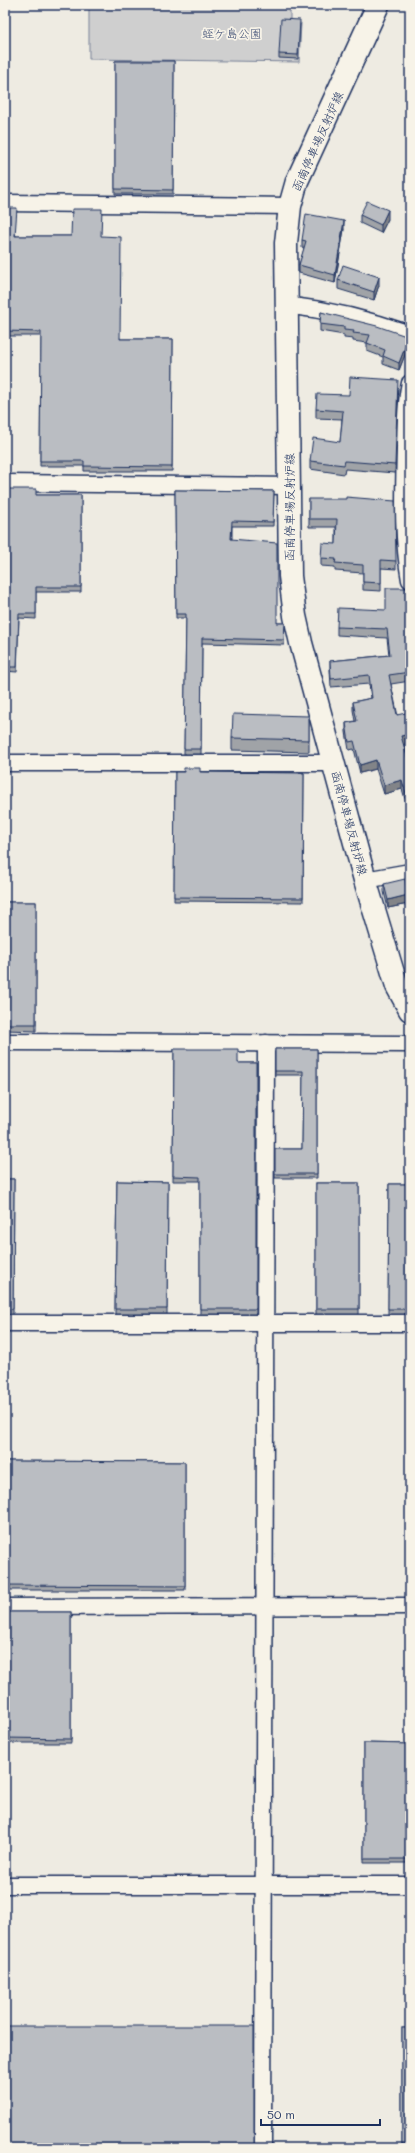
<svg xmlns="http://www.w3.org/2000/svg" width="415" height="2153" viewBox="0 0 415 2153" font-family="Mali,'Klee One',sans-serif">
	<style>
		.green { fill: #cfcfcf; stroke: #757f96 }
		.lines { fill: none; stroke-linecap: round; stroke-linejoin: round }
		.minor-casing { stroke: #1b2f5e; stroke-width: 19 }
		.secondary-casing { stroke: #1b2f5e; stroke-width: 25 }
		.minor { stroke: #f7f3e8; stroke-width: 16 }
		.secondary { stroke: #f7f3e8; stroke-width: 22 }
		.wall { fill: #a0a3a7; stroke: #1b2f5e }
		.shaded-wall { fill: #828488; stroke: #1b2f5e }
		.building { fill: #babdc2; stroke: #1b2f5e }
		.labels { text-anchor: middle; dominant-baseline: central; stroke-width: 3.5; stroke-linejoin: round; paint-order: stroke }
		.park-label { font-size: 12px; fill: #3f4f75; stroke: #f7f3e8 }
		.street-label { font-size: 12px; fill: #1b2f5e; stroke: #f7f3e8 }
	</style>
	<rect width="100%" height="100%" fill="#eeebe2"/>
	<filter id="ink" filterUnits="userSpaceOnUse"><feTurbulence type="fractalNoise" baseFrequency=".025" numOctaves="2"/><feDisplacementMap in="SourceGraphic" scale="8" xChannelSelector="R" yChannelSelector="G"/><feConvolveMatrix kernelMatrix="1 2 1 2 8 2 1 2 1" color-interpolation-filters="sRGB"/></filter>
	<g filter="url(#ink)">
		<polygon class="green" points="89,5 283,5 284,7 290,8 290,23 301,23 299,62 89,59"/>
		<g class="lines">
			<defs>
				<g id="minor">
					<polyline points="5,203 290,206"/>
					<path d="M286 305C329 310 370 320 410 334"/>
					<path d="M410 383C405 404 406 427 405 448 404 491 402 537 410 580"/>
					<polyline points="5,483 290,486"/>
					<polyline points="5,763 333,763"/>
					<polyline points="365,880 410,872"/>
					<polyline points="5,1042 410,1044"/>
					<polyline points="5,1323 410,1323"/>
					<polyline points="5,1607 410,1606"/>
					<polyline points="5,1885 410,1885"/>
					<polyline points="263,2148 266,1043"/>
				</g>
				<polyline id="secondary" points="378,5 297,181 290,206 286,243 290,576 295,616 301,643 365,880 397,986 410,1010"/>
			</defs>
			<use href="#minor" class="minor-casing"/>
			<use href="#secondary" class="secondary-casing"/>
			<use href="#minor" class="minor"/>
			<use href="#secondary" class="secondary"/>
		</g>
		<g class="wall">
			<polygon points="300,24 298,59 279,58 279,54"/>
			<polygon points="115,61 174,61 173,194 115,194"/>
			<polygon points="5,208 16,236 101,236 120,339 173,339 172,471 84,471 84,466 40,466 41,336 5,336"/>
			<polygon points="360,215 388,219 381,233 360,223"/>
			<polygon points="344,229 335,283 299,273 299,265 304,249 302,248 302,240"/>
			<polygon points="338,280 379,285 374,300 338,289"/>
			<polygon points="321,312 409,345 399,370 383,364 383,357 367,351 367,343 353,341 353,339 344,338 344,335 320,331 320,324"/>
			<polygon points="398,388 395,473 345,469 344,474 310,469 310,461 340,442 342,419 316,418 316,409 349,395"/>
			<polygon points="5,489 36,495 81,495 81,592 36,592 36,619 19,618 17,672 5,671"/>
			<polygon points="175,490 274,491 273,526 232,526 232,539 277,623 285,623 284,645 202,643 201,754 184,754 186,618 176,618"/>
			<polygon points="309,499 396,561 396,569 381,568 381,591 363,590 363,573 335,571 335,567 321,566 321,558 336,544 336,527 309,527"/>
			<polygon points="410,610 410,681 391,684 404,744 408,760 410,759 410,815 402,789 384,794 376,769 360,773 354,749 349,750 346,732 346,723 355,721 353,710 353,702 371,698 369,684 331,687 330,670 330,661 389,655 387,638 337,635 337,627"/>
			<polygon points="309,716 309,752 232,750 232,738"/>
			<polygon points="175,772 304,773 303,902 174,901"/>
			<polygon points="384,884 408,904 388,908 384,892"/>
			<polygon points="5,902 36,902 36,1031 5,1030"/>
			<polygon points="174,1049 238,1063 256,1063 256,1314 200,1314 200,1181 173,1181"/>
			<polygon points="275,1049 317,1049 317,1178 275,1178 275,1149 302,1149 303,1075 275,1075"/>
			<polygon points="5,1179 14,1179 13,1314 5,1315"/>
			<polygon points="117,1181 168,1182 167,1314 115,1314"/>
			<rect x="316" y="1183" width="43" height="131"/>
			<polygon points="389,1184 410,1184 410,1314 388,1314"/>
			<polygon points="5,1461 185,1462 185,1590 5,1590"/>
			<rect x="5" y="1612" width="66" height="131"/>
			<polygon points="364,1743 410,1744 410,1876 407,1876 407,1863 364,1863"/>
			<rect x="402" y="2028" width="8" height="120"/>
		</g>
		<g class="shaded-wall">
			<polygon points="388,210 388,219 381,233 381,225"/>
			<polygon points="344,221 344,229 335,283 335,275"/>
			<polygon points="379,277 379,285 374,300 374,292"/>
			<polygon points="409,337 409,345 399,370 399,363"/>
			<polygon points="410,734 410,743 401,745 401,736"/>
			<polygon points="376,760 376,769 360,773 360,765"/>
			<polygon points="402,780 402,789 384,794 384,785"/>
			<polygon points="408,895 408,904 388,908 388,900"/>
		</g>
		<g class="building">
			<polygon points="281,19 300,20 298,55 279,54"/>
			<polygon points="115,61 174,61 173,190 115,189"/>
			<polygon points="367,201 388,210 381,225 360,215"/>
			<polygon points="5,208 17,208 15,236 71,236 72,209 102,209 101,236 121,237 120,339 173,339 172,467 84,466 84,461 40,461 41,332 5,331"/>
			<polygon points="306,214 344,221 335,275 299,265 306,241 302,240"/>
			<polygon points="343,265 379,277 374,292 338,280"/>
			<polygon points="321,312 377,326 409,337 399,363 383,356 385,350 367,343 370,335 353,333 354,331 344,330 344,327 320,324"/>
			<polygon points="350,377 398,380 395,465 345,461 344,465 310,461 313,438 340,442 343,411 316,409 317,394 349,395"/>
			<polygon points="5,489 36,489 36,495 81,495 81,587 36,587 36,614 19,614 17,667 5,667"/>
			<polygon points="175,490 274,491 273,522 232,521 231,539 277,543 277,623 285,623 284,640 202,638 201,749 184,749 186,614 176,614"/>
			<polygon points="346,497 395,501 396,561 381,560 381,583 363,582 363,565 335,563 336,559 321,558 322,543 336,544 337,519 309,519 309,499 346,499"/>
			<polygon points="386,588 407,588 407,611 410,610 410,672 389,675 397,715 410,712 410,734 401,736 408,760 410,759 410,807 402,780 384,785 376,760 360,765 354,741 349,742 346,723 357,721 353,702 372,698 369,675 331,679 330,661 390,655 387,629 337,627 338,608 386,610"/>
			<polygon points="233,714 309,716 309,740 232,738"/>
			<polygon points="184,768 200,768 200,772 304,773 303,898 174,897 175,772 184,772"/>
			<polygon points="405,879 408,895 388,900 384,884"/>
			<rect x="5" y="902" width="31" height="122"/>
			<polygon points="174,1049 238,1049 238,1063 256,1063 256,1309 200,1309 200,1177 173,1176"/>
			<polygon points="275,1049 317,1049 317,1174 275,1174 275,1149 302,1149 303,1071 275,1071"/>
			<polygon points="5,1179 14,1179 13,1309 5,1310"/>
			<polygon points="117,1181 168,1182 167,1309 115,1309"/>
			<rect x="316" y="1183" width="43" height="126"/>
			<polygon points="389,1184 410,1184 410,1309 388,1309"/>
			<polygon points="5,1461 185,1462 185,1586 5,1585"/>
			<polygon points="5,1612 71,1612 71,1739 5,1738"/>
			<polygon points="364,1743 410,1744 410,1872 407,1871 407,1859 364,1859"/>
			<polygon points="5,2026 254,2026 254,2144 255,2148 5,2148"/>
			<rect x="402" y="2028" width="8" height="116"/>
		</g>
	</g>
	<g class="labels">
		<g class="park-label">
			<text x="232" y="33">蛭ケ島公園</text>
		</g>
		<g class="street-label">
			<text transform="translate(317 141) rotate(-66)">函南停車場反射炉線</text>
			<text transform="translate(289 507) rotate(-90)">函南停車場反射炉線</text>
			<text transform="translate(350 823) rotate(75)">函南停車場反射炉線</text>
		</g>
	</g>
	<rect width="415" height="2153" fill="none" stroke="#f7f3e8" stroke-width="20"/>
	<rect x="10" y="10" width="395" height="2133" fill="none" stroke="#1b2f5e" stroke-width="1.5" filter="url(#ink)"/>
	<path d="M261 2119v6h119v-6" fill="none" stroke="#1b2f5e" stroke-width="2"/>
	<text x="267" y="2119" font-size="12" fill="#1b2f5e" stroke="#f7f3e8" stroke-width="3" paint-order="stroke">50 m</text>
</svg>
